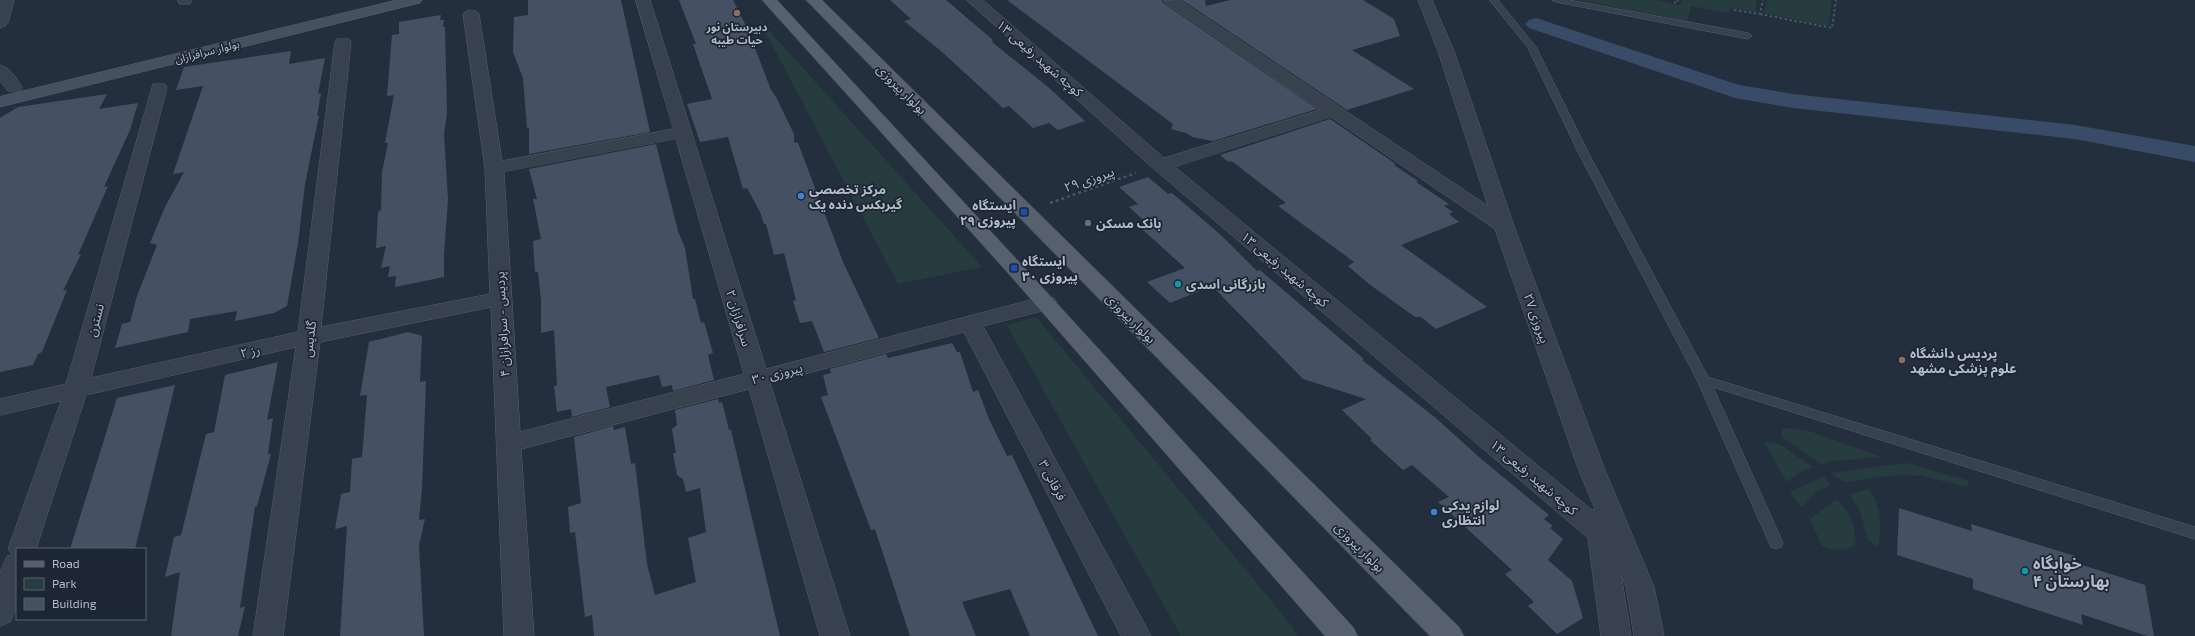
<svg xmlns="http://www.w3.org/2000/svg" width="2195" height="636" viewBox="0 0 2195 636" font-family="'Exo 2','Noto Sans Arabic',sans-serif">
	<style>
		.green { fill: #263c3f }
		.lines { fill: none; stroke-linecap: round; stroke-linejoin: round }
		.canal { fill: #394c67; fill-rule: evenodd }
		.building { fill: #455162 }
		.service-casing { stroke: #565f6c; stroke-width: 1 }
		.minor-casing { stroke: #565f6c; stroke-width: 1 }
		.secondary-casing { stroke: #565f6c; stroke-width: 1 }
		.primary-casing { stroke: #414a57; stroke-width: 1 }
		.path-far1 { stroke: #44595c; stroke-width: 2; stroke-dasharray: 2.5 2.5; stroke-linecap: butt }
		.path { stroke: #44595c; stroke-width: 2.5; stroke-dasharray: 3 3; stroke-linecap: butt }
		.service { fill: #38414e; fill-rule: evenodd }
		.minor { fill: #38414e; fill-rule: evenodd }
		.secondary { fill: #465061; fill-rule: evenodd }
		.primary { fill: #56606e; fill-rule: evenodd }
		.education-dot { fill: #8d6e63; stroke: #1d2633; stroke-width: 1.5 }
		.shop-dot { fill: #3f7fe0; stroke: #1d2633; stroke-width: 1.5 }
		.transit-dot { fill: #1a4fb4; stroke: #1d2633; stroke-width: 1.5 }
		.service-dot { fill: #5c6f8a; stroke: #1d2633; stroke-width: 1.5 }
		.culture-dot { fill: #0f9aa8; stroke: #1d2633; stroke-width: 1.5 }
		.labels { text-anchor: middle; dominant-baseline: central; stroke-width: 3.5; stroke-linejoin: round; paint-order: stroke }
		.far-poi-label { font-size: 11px; font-weight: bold; fill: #b4bcc9; stroke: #1d2633 }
		.far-street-label { font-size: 11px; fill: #b4bcc9; stroke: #1d2633 }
		.street-label { font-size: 13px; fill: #b4bcc9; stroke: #1d2633 }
		.poi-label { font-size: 13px; font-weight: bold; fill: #b4bcc9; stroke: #1d2633; text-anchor: start }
		.near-poi-label { font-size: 16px; font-weight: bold; fill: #b4bcc9; stroke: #1d2633; text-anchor: start }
	</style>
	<rect width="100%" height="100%" fill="#242f3e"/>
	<g class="green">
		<polygon points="1578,0 1656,0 1680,5 1682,0 1757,0 1755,12 1730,8 1729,13 1691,6 1687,21"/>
		<polygon points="1767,0 1832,0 1828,26 1764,13"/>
		<polygon points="758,18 982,267 898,284"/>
		<polygon points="1036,317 1292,626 1297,636 1181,636 1007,325"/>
		<polygon points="1790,428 1812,432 1882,457 1831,461 1821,464 1782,437 1782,430"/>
		<polygon points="1764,441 1779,444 1813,467 1801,472 1786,482"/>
		<polygon points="1907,463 1969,481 1967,487 1922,476 1904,474 1844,482 1831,473"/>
		<polygon points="1824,476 1830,485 1818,491 1801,507 1790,492"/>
		<path d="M1869 489C1882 507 1882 527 1878 547L1868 540 1860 510 1849 494Z"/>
		<path d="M1835 500C1851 509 1855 527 1856 544 1846 552 1833 551 1822 546L1810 519Z"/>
	</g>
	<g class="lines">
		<polygon class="canal" points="1536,18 1739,85 1793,94 2075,125 2195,146 2195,162 2075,139 1793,108 1735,98 1529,28 1525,24 1529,20"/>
	</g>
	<g class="building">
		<polygon points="528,0 621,0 650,132 529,154 529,128 527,128 523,78 513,52 514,17 528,15"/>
		<polygon points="679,0 733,0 748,30 771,90 776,97 794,134 794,142 798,143 843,262 879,338 824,352 812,321 800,323 793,301 796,300 784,253 774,255 766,224 764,224 760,212 747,188 743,189 728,137 700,142 687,104 712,99 693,44 696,44"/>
		<polygon points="890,0 946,0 993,40 992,42 1048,87 1085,121 1058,130 1049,123 1033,128 1009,106 1003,108 941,51 904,21 911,19"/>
		<polygon points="1007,0 1162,0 1162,2 1317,109 1213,141 1192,137 1186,133 1171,129 1173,124"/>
		<polygon points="1182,0 1205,0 1206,6 1230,0 1363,0 1394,19 1400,36 1352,50 1414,89 1347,110"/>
		<polygon points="441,15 440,20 444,20 443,27 445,27 447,113 444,134 448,200 444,255 444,277 395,287 396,276 388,277 390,266 381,268 386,246 376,248 378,212 381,210 382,172 388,143 385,143 394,95 387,96 392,35 399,34 399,22"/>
		<polygon points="291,51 289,64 325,58 318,94 321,93 317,116 319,115 305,184 298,243 287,306 274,313 235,321 237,311 190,319 188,332 115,348 122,324 130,322 137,296 157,245 150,243 165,207 184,172 173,174 203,86 176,90 184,67"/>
		<polygon points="107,94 99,109 138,103 130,130 104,187 108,186 78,255 81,254 63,291 67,290 42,352 38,354 33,365 0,372 0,118 18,107"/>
		<polygon points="1330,119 1396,164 1394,165 1418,181 1416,182 1449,204 1444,206 1453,212 1449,214 1459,222 1401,245 1487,307 1436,329 1421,317 1415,317 1369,284 1348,266 1354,262 1278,206 1286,203 1233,162 1227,161 1220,155"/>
		<polygon points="656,144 678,231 685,248 693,299 695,299 701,323 704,322 713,353 708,355 714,380 673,391 672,385 662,387 659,375 606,387 610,407 572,417 571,409 557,412 554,386 557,385 554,330 541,333 541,300 538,272 535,272 533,241 541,239 533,199 537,199 529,169"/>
		<polygon points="1148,177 1168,194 1172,193 1222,236 1257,271 1260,270 1364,359 1362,360 1437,419 1479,457 1549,515 1544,519 1553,526 1550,528 1563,539 1548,560 1572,581 1583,618 1557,634 1528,606 1534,602 1505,574 1512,570 1438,502 1449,497 1412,465 1403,470 1370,440 1372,439 1342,410 1366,399 1303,379 1212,286 1170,303 1147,282 1185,268 1142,229 1150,226 1129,207 1138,204 1119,187"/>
		<polygon points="408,332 422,336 420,382 426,381 422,488 419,520 425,519 419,545 424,636 340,636 347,526 335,529 341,494 350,492 352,459 362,457 367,395 360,396 369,342"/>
		<polygon points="952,343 957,352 960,352 973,392 978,390 989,419 1007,456 1012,455 1098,636 1030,636 1010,589 962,602 976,636 910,636 875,529 871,530 821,397 828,395 823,375 831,373 830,369 886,354 888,358"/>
		<polygon points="278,362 267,420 273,418 268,454 271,454 257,506 255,507 240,608 245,606 238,636 171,636 180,572 165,577 174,537 181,535 206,434 214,432 225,375"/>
		<polygon points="175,385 135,549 70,549 117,398"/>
		<polygon points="718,399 719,403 722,402 729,430 731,430 780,636 594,636 592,615 585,617 575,532 570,533 568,507 581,503 574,437 613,426 614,430 625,427 631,464 635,463 647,564 655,595 696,582 688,538 706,532 700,488 686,492 683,479 677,475 673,453 676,453 672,429 677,425 675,410"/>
		<polygon points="1899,508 1972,531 1971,524 2075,556 2076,563 2145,585 2154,636 2147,636 2081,614 2083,625 1973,589 1973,579 1897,555"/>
	</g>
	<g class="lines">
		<defs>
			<g id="service">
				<polygon points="1490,0 1498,0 1536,47 1589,154 1708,377 2195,527 2195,539 1713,387 1783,543 1781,547 1776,549 1771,547 1697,380 1579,154 1528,48"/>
				<polygon points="1552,0 1569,0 1748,33 1752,36 1748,39 1556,2"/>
			</g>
			<g id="minor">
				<polygon points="0,0 14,0 8,23 5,26 0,28"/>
				<polygon points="178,0 192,0 190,4 180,4"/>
				<path d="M636 0H650L766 369 1046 296 1054 298 1057 303 1054 308 983 326 1151 636H1121L964 332 770 383 850 636H820L749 389 521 449 534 636H504L491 307 320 342 283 636H253L296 347 86 395 36 549H17V606L10 622 0 626V573L7 556 12 555 8 549 61 401 0 415V399L66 384 153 84H165L167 88 91 378 298 332 335 42 337 39H349L351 42 321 327 490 294 485 168 463 14 466 11H476L479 14 502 161 673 129ZM676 139 744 374 520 432 504 172Z"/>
				<path d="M967 0H983L1164 158 1320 110 1163 1 1179 0 1488 206 1438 51 1418 0H1432L1454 51 1514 226 1604 468 1654 587 1664 636H1634L1626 587 1621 574 1631 636H1601L1588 538 1154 169ZM1331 117 1495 229 1578 468 1595 509 1592 510 1175 167Z"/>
				<path d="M0 65C10 67 17 79 22 87L20 91H8L0 81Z"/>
			</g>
			<polygon id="secondary" points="397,0 422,0 420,3 0,107 0,97"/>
			<g id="primary">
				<polygon points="762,0 777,0 1021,264 1353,627 1358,636 1325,636 1007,272"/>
				<polygon points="806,0 822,0 1459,627 1464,636 1430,636"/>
			</g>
		</defs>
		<use href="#service" class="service-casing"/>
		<use href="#minor" class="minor-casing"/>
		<use href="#secondary" class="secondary-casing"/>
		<use href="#primary" class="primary-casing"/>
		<g class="path-far1">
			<polyline points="1674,2 1677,3 1678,0"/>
			<polyline points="1734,10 1760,14 1763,0"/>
			<polyline points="1760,14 1832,28 1836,0"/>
		</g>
		<polyline class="path" points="1050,203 1136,173"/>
		<use href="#service" class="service"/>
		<use href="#minor" class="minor"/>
		<use href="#secondary" class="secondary"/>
		<use href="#primary" class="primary"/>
	</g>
	<g class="education-dot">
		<circle cx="737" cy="13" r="4"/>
		<circle cx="1902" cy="360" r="4"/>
	</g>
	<g class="shop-dot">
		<circle cx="801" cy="196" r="4"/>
		<circle cx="1434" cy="512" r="4"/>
	</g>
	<g class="transit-dot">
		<rect x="1020" y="208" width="8" height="8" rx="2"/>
		<rect x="1010" y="264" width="8" height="8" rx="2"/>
	</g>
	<circle class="service-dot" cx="1088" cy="223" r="4"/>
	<g class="culture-dot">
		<circle cx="1178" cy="284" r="4"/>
		<circle cx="2025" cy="571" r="4"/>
	</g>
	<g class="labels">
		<g class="far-poi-label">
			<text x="737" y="26">دبیرستان نور<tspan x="737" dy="13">حیات طیبه</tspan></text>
		</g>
		<g class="far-street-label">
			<text transform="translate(207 51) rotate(-14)">بولوار سرافرازان</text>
		</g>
		<g class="street-label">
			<text transform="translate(1040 58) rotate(41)">کوچه شهید رفیعی ۱۳</text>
			<text transform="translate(902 89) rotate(45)">بولوار پیروزی</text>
			<text transform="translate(1089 179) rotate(-19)">پیروزی ۲۹</text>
			<text transform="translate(1285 269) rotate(40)">کوچه شهید رفیعی ۱۳</text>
			<text transform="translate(739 318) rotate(73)">سرافرازان ۲</text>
			<text transform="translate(1131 318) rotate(45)">بولوار پیروزی</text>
			<text transform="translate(1537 318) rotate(70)">پیروزی ۲۷</text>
			<text transform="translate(95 320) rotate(-75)">نسترن</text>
			<text transform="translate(502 324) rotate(-93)">پردیس - سرافرازان ۴</text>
			<text transform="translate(309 339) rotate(-83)">گلدیس</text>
			<text transform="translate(250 351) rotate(-13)">رز ۲</text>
			<text transform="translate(777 373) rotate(-14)">پیروزی ۳۰</text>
			<text transform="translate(1534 477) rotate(40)">کوچه شهید رفیعی ۱۳</text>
			<text transform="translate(1053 480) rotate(62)">فرقانی ۳</text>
			<text transform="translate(1360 547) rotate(45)">بولوار پیروزی</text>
		</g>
		<g class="poi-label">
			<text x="809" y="189">مرکز تخصصی<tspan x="809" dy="15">گیربکس دنده یک</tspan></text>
			<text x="1016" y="205" text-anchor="end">ایستگاه<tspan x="1016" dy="15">پیروزی ۲۹</tspan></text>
			<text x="1096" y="223">بانک مسکن</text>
			<text x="1022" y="261">ایستگاه<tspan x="1022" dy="15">پیروزی ۳۰</tspan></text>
			<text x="1186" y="284">بازرگانی اسدی</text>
			<text x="1910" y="353">پردیس دانشگاه<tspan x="1910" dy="15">علوم پزشکی مشهد</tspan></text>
			<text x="1442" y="505">لوازم یدکی<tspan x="1442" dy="15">انتظاری</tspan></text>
		</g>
		<g class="near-poi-label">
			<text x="2033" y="562">خوابگاه<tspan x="2033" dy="18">بهارستان ۴</tspan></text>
		</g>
	</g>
	<rect x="16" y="548" width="130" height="72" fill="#1d2633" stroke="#59626f"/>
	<rect x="24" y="561" width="20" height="6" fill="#56606e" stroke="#59626f"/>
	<text x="52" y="568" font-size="12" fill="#b4bcc9">Road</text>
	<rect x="24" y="578" width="20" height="12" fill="#263c3f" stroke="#59626f"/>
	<text x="52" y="588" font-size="12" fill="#b4bcc9">Park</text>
	<rect x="24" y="598" width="20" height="12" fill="#455162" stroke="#59626f"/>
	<text x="52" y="608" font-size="12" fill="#b4bcc9">Building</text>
</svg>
